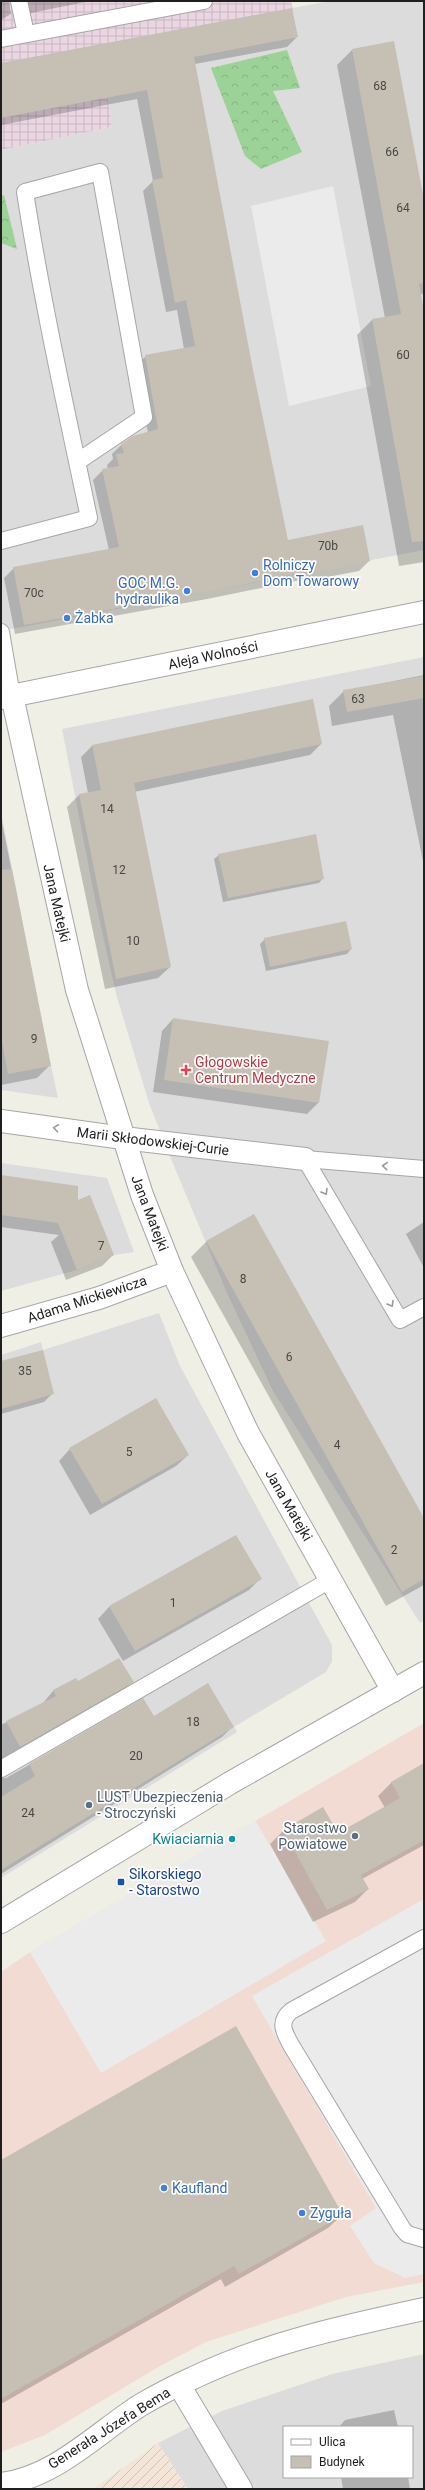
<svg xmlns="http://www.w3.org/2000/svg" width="425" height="2490" viewBox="0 0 425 2490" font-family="Roboto,sans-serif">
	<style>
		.residential { fill: #dddcdc; fill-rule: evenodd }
		.commercial { fill: #f2dbd3 }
		.industrial { fill: url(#industrial-grid) }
		.military { fill: url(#military-furrows) }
		.forest { fill: url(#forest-crowns) }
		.parking { fill: #ebebeb }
		.shadow { fill: #0003 }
		.building { fill: #c5bfb4 }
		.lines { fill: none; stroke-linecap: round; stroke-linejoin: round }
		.service-casing { stroke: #a6a6a6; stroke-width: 18 }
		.minor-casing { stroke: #a6a6a6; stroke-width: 24 }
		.tertiary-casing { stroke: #a6a6a6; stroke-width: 24 }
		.service { stroke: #fff; stroke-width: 16 }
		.minor { stroke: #fff; stroke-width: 22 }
		.tertiary { stroke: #fff; stroke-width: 22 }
		.oneway { stroke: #9a9a9a }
		.shop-dot { fill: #3f7fe0; stroke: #fff; stroke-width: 1.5 }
		.health-dot { fill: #e0444e; stroke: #fff; stroke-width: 1.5 }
		.service-dot { fill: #5c6f8a; stroke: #fff; stroke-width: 1.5 }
		.culture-dot { fill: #0f9aa8; stroke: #fff; stroke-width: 1.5 }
		.transit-dot { fill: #1a4fb4; stroke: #fff; stroke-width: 1.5 }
		.labels { text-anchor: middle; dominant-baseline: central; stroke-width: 3.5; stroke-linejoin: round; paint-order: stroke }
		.number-label { font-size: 12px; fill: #484744 }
		.shop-label { font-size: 14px; fill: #366cbe; stroke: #fff; text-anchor: start }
		.street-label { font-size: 14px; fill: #1f1f1f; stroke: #fff }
		.health-label { font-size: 14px; fill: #be3a42; stroke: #fff; text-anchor: start }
		.service-label { font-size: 14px; fill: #4e5e75; stroke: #fff; text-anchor: start }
		.culture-label { font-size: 14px; fill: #0d838f; stroke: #fff; text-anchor: end }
		.transit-label { font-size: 14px; fill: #164399; stroke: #fff; text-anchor: start }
	</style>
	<defs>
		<pattern id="industrial-grid" width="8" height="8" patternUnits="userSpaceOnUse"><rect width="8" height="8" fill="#ead6e2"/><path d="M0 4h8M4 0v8" fill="none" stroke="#c8b7c1"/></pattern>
		<pattern id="military-furrows" width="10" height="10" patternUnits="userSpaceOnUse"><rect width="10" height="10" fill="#f3e5d7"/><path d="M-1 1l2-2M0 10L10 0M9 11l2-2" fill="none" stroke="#d0c4b8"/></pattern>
		<pattern id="forest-crowns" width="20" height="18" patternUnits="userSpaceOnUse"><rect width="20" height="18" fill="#9cd297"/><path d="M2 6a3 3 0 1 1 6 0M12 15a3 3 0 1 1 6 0" fill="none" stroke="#86b482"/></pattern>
	</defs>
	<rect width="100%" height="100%" fill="#f0efe5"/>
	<g class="residential">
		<polygon points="330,1 424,1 424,550 1,631 1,150 112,127 104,74 298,37 292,8"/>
		<polygon points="424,657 424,1620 420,1623 273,1391 227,1293 176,1171 149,1103 116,994 96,904 62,729"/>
		<polygon points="1,812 51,1066 58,1098 1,1090"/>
		<polygon points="1,1163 107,1178 134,1252 114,1255 77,1270 1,1291"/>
		<polygon points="159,1313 180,1366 332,1645 332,1661 326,1672 234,1727 237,1732 1,1878 1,1355 41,1342 43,1350"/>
		<path d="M424 2354V2489H188L158 2443 222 2411 332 2374ZM284 2427H412V2477H284Z"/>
	</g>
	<polygon class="commercial" points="424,1723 424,2282 346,2297 206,2342 160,2366 45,2435 1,2452 1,1972 30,1952"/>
	<polygon class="industrial" points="1,1 291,1 298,37 104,74 112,127 1,150"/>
	<polygon class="military" points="158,2443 188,2489 93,2489"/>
	<g class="forest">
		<polygon points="287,50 300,88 273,91 302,152 261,169 245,156 211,68"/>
		<polygon points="4,195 17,249 1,243 1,196"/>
	</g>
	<g class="parking">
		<polygon points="333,186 371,386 289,406 251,206"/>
		<polygon points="255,1820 326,1941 101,2073 30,1952"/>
		<polygon points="424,1899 424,2274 405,2278 374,2263 350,2226 376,2208 252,1996"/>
	</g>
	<g class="shadow">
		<polygon points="1,1 9,1 11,14 1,20"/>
		<polygon points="23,1 90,1 26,14"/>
		<polygon points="297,37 287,47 195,64 252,370 287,541 369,561 359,571 301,582 300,580 207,599 15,634 4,578 14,568 109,550 93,480 103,470 108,469 107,465 113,459 112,454 122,444 148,433 136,366 146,356 184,349 177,310 166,312 143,191 153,181 137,99 1,125 1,64"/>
		<polygon points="352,50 424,205 424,293 420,295 424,318 424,562 399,566 357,335 372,320 385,318 337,65"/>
		<polygon points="424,675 424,866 393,715 332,726 329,706 344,691"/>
		<polygon points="321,744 310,755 134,792 170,967 158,978 105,989 67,807 79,795 88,793 81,757 92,746"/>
		<polygon points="1,817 50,1065 37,1078 1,1085"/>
		<polygon points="219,855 323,878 319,883 223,902 214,859"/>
		<polygon points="265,939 351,949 347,954 266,971 260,944"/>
		<polygon points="173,1019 327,1042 318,1103 307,1114 153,1092 162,1031"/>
		<polygon points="1,1176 77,1202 113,1255 102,1266 66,1280 51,1242 59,1235 1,1227"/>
		<polygon points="253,1216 424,1520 424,1585 386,1606 191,1257 206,1242"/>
		<polygon points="424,1222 424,1268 406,1234"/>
		<polygon points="1,1362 53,1393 44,1402 1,1414"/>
		<polygon points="70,1449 188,1455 176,1466 90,1515 59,1461"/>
		<polygon points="236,1536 260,1579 249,1590 123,1661 98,1619 109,1607"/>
		<polygon points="76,1679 78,1682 132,1682 122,1693 1,1762 1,1725 43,1703 53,1691"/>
		<polygon points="143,1700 154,1717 232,1727 222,1737 1,1874 1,1778 6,1778"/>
		<polygon points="424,1765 424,1845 362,1879 368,1889 355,1902 313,1922 270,1844 283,1831 323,1808 337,1834 385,1808 378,1796 392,1782"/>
		<polygon points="1,2161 342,2215 328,2228 225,2287 221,2279 1,2404"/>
		<polygon points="394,2410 398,2427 339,2427 345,2420"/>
		<polygon points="341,2477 408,2477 410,2489 343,2489"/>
	</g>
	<g class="building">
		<polygon points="292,8 298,37 194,57 253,370 288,540 363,525 370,561 310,573 310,571 217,590 24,625 13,567 119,547 102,469 119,466 116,454 124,453 121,444 133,436 158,429 145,355 195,346 186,300 175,303 152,180 163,178 147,90 1,118 1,63"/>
		<polygon points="394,41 424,200 424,283 419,284 424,310 424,541 412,542 372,319 401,314 352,49"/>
		<polygon points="424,676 424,698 347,712 343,690"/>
		<polygon points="313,699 322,744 134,783 171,967 116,979 79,794 101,790 92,745"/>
		<polygon points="316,834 324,879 228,898 218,854"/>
		<polygon points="12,869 51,1066 8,1074 1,1036 1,870"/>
		<polygon points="346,921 352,949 270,967 264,938"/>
		<polygon points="173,1018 329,1041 319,1103 164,1080"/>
		<polygon points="1,1175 78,1186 78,1200 90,1195 114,1255 77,1270 58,1223 1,1215"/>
		<polygon points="254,1214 424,1518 424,1579 402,1592 206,1241"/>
		<polygon points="43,1350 54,1394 1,1409 1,1361"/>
		<polygon points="156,1398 189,1455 102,1504 69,1448"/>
		<polygon points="236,1535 262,1579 135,1651 109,1606"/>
		<polygon points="119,1658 134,1682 20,1747 6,1721 56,1696 53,1690 76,1678 78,1681"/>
		<polygon points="208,1683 234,1727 1,1870 1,1797 35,1776 29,1764 143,1698 154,1716"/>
		<polygon points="424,1763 424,1843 423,1841 361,1875 369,1889 327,1910 283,1830 323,1807 338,1833 400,1798 391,1782"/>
		<polygon points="236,2026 343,2215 239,2274 234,2266 1,2399 1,2160"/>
	</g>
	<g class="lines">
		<defs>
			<g id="service">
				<polyline points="19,1 26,34"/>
				<polyline points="1,39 204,1"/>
				<path d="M1 541 89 518C66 409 42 301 25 192L100 172 144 417 77 462"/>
				<polyline points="1,632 12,696"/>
				<polyline points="305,1159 400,1320 424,1307"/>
				<polyline points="305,1159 424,1169"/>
				<polyline points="1,1769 332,1579"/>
				<path d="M424 1938 291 2011C278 2022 284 2032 291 2045L402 2228 407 2234 424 2239"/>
			</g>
			<g id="minor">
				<polyline points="12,696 77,990 142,1195 172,1271 248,1433 393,1691"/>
				<polyline points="1,1121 123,1138 305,1159"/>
				<polyline points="1,1326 99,1298 172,1271"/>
				<polyline points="179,2385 241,2489"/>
				<path d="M1 2484C54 2478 96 2434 139 2406 156 2396 175 2386 193 2378 266 2343 345 2326 424 2309"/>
			</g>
			<g id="tertiary">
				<polyline points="1,698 424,612"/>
				<polyline points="1,1922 230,1783 424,1673"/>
			</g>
		</defs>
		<use href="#service" class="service-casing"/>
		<use href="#minor" class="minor-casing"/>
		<use href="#tertiary" class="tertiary-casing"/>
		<use href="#service" class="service"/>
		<use href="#minor" class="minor"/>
		<use href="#tertiary" class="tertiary"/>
	</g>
	<defs><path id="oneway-chevron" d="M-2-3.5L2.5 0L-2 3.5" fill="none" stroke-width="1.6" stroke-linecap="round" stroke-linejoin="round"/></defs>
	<g class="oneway">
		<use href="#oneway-chevron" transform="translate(56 1128) rotate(-172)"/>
		<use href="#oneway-chevron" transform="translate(385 1166) rotate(-175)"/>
		<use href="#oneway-chevron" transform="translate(325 1192) rotate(59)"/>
		<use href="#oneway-chevron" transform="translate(391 1304) rotate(59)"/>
	</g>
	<g class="shop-dot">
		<circle cx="255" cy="573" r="4"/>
		<circle cx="187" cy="591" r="4"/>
		<circle cx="67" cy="618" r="4"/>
		<circle cx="164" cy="2188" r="4"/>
		<circle cx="302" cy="2213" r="4"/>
	</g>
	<path class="health-dot" d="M184 1064h4v4h4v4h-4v4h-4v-4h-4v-4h4z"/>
	<g class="service-dot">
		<circle cx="89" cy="1805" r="4"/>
		<circle cx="355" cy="1836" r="4"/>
	</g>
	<circle class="culture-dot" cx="232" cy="1839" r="4"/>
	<rect class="transit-dot" x="117" y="1878" width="8" height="8" rx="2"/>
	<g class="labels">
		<g class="number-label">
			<text x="380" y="86">68</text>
			<text x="392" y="152">66</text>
			<text x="403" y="208">64</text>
			<text x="403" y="355">60</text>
			<text x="328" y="546">70b</text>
			<text x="34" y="593">70c</text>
			<text x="358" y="699">63</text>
			<text x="107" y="809">14</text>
			<text x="119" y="870">12</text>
			<text x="133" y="941">10</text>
			<text x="34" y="1039">9</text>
			<text x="101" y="1246">7</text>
			<text x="243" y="1279">8</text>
			<text x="289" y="1357">6</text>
			<text x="25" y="1371">35</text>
			<text x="337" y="1445">4</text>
			<text x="129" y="1452">5</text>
			<text x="394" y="1550">2</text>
			<text x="173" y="1603">1</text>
			<text x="193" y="1722">18</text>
			<text x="136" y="1756">20</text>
			<text x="28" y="1813">24</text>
		</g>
		<g class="shop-label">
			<text x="263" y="565">Rolniczy<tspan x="263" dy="16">Dom Towarowy</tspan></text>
			<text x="179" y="583" text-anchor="end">GOC M.G.<tspan x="179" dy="16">hydraulika</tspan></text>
			<text x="75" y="618">Żabka</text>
			<text x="172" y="2188">Kaufland</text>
			<text x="310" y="2213">Zyguła</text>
		</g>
		<g class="street-label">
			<text transform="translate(213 655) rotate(-12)">Aleja Wolności</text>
			<text transform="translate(57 903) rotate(77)">Jana Matejki</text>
			<text transform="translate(153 1141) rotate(7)">Marii Skłodowskiej-Curie</text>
			<text transform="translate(150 1213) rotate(69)">Jana Matejki</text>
			<text transform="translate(87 1299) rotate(-18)">Adama Mickiewicza</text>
			<text transform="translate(289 1505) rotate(60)">Jana Matejki</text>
			<text transform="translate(109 2428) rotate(-32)">Generała Józefa Bema</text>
		</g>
		<g class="health-label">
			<text x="195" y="1062">Głogowskie<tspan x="195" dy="16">Centrum Medyczne</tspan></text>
		</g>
		<g class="service-label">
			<text x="97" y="1797">LUST Ubezpieczenia<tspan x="97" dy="16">- Stroczyński</tspan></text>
			<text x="347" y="1828" text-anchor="end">Starostwo<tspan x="347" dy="16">Powiatowe</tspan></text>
		</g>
		<g class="culture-label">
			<text x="224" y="1839">Kwiaciarnia</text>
		</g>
		<g class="transit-label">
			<text x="129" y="1874">Sikorskiego<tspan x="129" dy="16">- Starostwo</tspan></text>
		</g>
	</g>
	<rect width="425" height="2490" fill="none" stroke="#1f1f1f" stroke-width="4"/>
	<rect x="283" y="2426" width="130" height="52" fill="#ffffff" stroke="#a5a5a5"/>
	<rect x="291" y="2439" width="20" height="6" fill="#ffffff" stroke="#a5a5a5"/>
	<text x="319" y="2446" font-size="12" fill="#1f1f1f">Ulica</text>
	<rect x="291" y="2456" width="20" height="12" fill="#c5bfb4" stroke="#a5a5a5"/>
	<text x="319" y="2466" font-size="12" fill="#1f1f1f">Budynek</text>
</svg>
